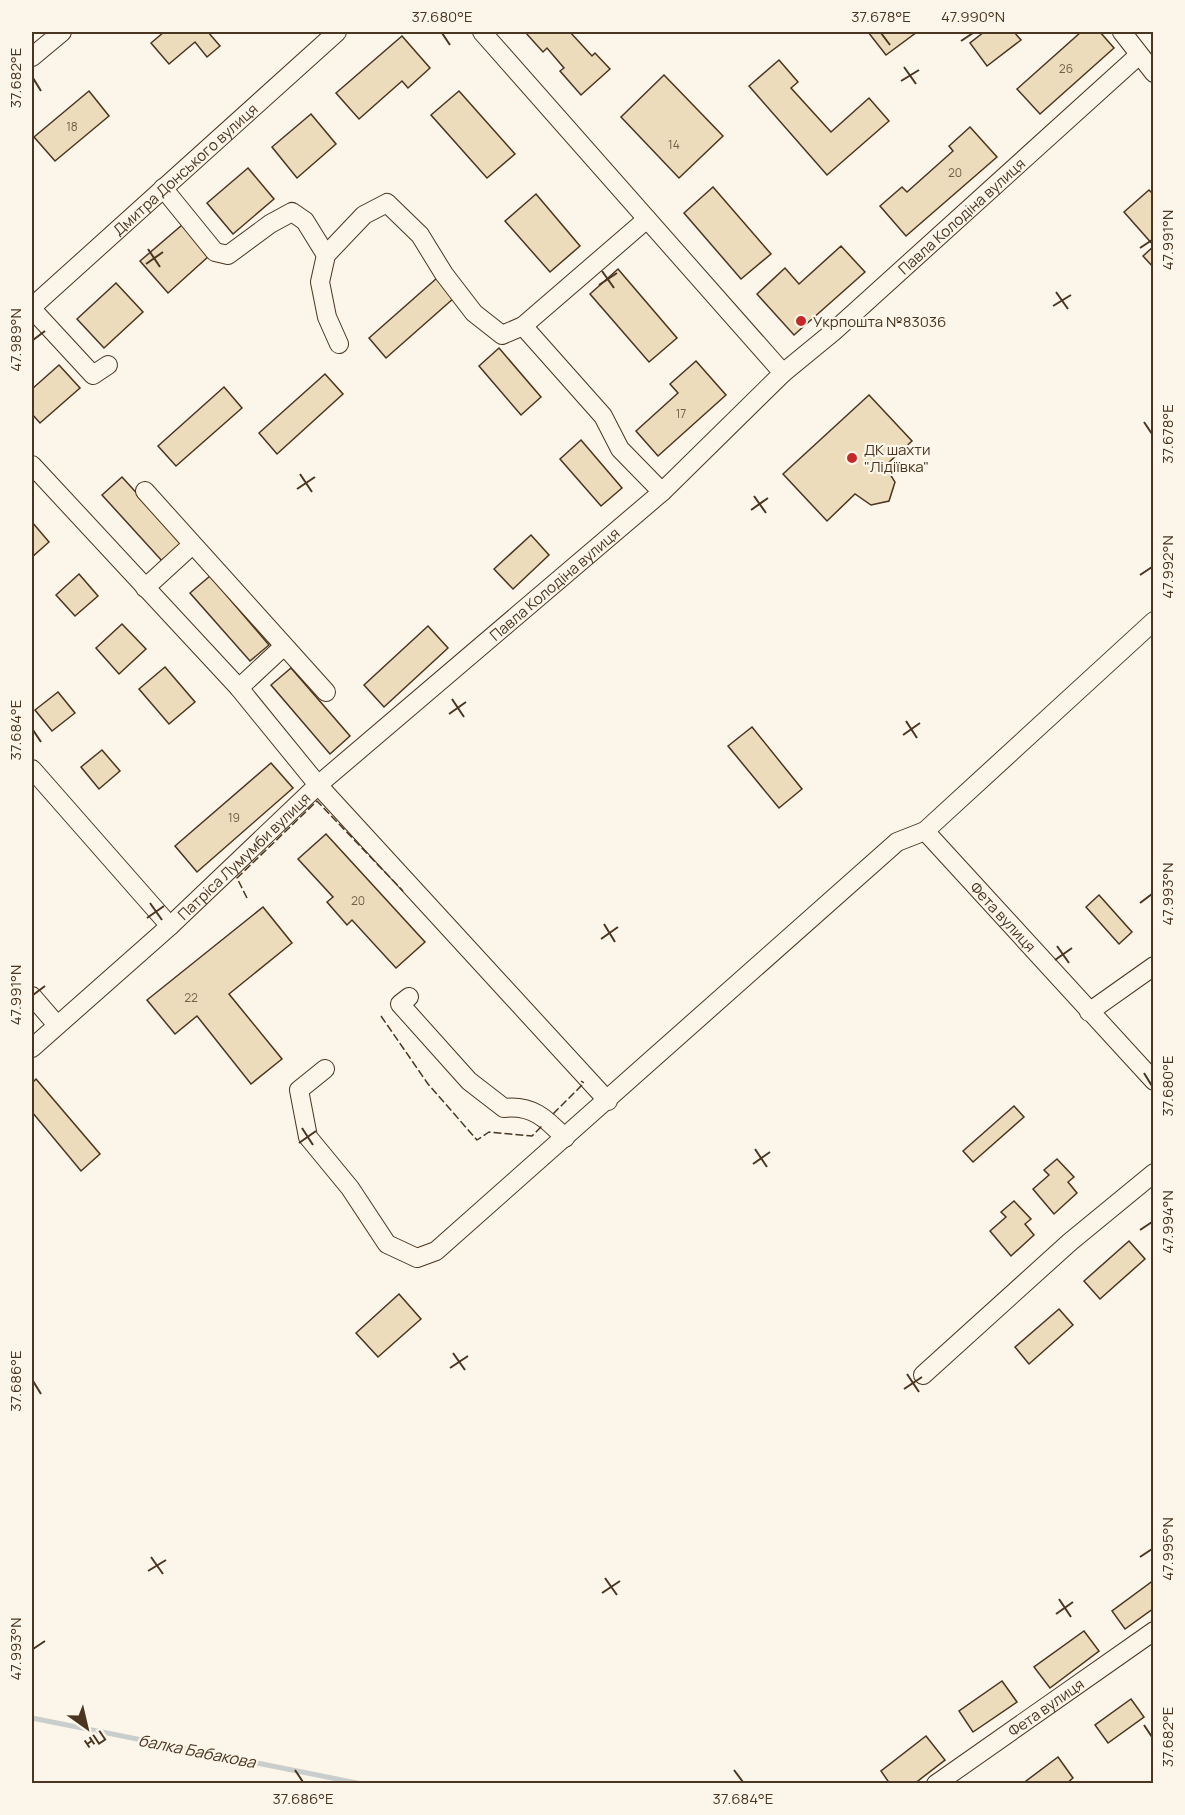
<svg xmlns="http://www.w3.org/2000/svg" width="1185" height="1815" viewBox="0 0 1185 1815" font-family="Manrope,sans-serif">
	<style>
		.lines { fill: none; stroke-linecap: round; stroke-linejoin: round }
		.stream { stroke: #c9cecd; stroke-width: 5 }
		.building { fill: #ecdcbc; stroke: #4a3520; stroke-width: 1.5 }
		.minor-casing { stroke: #4a3520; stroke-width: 20 }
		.minor { stroke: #fbf6e9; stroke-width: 18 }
		.fence { stroke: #4a3520; stroke-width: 1.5; stroke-dasharray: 8 3; stroke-linecap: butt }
		.ticks { fill: none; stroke: #4a3520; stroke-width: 2 }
		.poi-dot { fill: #c62828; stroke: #fbf6e9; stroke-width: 2 }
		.labels { text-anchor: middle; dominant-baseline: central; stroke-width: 4.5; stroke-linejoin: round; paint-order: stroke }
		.number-label { font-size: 12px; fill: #725f47 }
		.street-label { font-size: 15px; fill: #4a3520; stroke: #fbf6e9 }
		.poi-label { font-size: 15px; fill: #4a3520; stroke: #fbf6e9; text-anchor: start }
		.water-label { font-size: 16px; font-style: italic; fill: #4a3520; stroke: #fbf6e9 }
		.neatline { fill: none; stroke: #4a3520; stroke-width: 2 }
		.ticks-label { font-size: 15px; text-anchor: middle; fill: #4a3520 }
	</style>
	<rect width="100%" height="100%" fill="#fbf6e9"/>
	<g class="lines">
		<polyline class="stream" points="32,1718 362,1784"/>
	</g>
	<g class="building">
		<polygon points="164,32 208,32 220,46 207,57 195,42 169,64 151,43"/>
		<polygon points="525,32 570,32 592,56 595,53 610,69 581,95 560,71 564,68 547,48 543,52"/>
		<polygon points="868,32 917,32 886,55"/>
		<polygon points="984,32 1014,32 1021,40 987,66 970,43"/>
		<polygon points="1081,32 1100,32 1114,48 1040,114 1017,89"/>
		<polygon points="402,36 430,68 408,88 402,81 359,119 336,93"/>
		<polygon points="779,60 798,82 791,88 831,132 869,98 889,121 827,175 749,86"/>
		<polygon points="664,75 723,136 679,178 621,117"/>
		<polygon points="89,91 109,116 55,161 34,137"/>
		<polygon points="459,91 515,154 487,178 431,115"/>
		<polygon points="311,114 336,144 297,178 272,147"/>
		<polygon points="970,127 997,157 906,236 880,206 902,187 907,192 953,151 949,146"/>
		<polygon points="248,168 274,199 233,234 207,203"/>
		<polygon points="713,187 771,254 741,279 684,213"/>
		<polygon points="1149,190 1154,195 1154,246 1124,212"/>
		<polygon points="536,194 580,246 550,272 505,221"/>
		<polygon points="182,225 209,256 168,293 140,261"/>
		<polygon points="841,246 865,272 794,335 757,294 785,268 799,284"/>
		<polygon points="1154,246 1154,268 1143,256"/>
		<polygon points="618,269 677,338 649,362 590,294"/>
		<polygon points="437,278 454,298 386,358 369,338"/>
		<polygon points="116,283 143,312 104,348 77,319"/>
		<polygon points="499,348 541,397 521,415 479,366"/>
		<polygon points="696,361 726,395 658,456 636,431 678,393 670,384"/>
		<polygon points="59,365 80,388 40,423 32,414 32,389"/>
		<polygon points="325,374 343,394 277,454 259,433"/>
		<polygon points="224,387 242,408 176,466 158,446"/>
		<polygon points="869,395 912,441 885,466 895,482 889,501 871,505 855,494 827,521 783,474"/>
		<polygon points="581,440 622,488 601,506 560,459"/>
		<polygon points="122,477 183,544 163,562 102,495"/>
		<polygon points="32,522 49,542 32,557"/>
		<polygon points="531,535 549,555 513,589 494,569"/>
		<polygon points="79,574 98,596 75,616 56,595"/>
		<polygon points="210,576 269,645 250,661 190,593"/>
		<polygon points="122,624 146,649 119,674 96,648"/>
		<polygon points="428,626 448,648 384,707 364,685"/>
		<polygon points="165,667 195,702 169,724 139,689"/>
		<polygon points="291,668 350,736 330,754 271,685"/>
		<polygon points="58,692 75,713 52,731 35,710"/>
		<polygon points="752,727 802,789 779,808 728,746"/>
		<polygon points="102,750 120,771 99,789 81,767"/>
		<polygon points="271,763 293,788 197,872 175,846"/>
		<polygon points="326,834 425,942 396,968 352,920 347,925 327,902 333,897 298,859"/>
		<polygon points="1099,895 1132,932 1119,944 1086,907"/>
		<polygon points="263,907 292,943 229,994 282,1059 251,1084 197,1016 175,1034 147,1000"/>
		<polygon points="36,1079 100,1154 81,1171 32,1112 32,1083"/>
		<polygon points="1014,1106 1024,1117 973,1162 963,1151"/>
		<polygon points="1057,1159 1074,1177 1068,1182 1077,1193 1054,1214 1033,1189 1049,1175 1044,1170"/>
		<polygon points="1014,1201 1031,1219 1025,1224 1034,1235 1011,1256 990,1231 1006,1217 1001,1212"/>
		<polygon points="1129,1241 1145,1259 1100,1299 1084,1281"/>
		<polygon points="399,1294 421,1319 378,1357 356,1333"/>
		<polygon points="1059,1309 1073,1325 1029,1364 1015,1347"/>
		<polygon points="1154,1580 1154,1608 1125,1629 1112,1611"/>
		<polygon points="1084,1631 1099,1651 1050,1688 1034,1667"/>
		<polygon points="1002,1681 1017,1702 973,1732 959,1711"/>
		<polygon points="1131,1699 1144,1717 1108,1743 1095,1725"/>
		<polygon points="926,1736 945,1760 914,1784 890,1784 881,1771"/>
		<polygon points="1058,1757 1073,1778 1066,1784 1022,1784"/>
	</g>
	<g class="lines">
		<defs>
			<g id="minor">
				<polyline points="482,32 783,373"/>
				<polyline points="1122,32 1154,73"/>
				<polyline points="32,57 62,32"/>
				<polyline points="163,188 215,252 228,255 270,224 292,212 305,221 326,255"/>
				<path id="s1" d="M32 307 337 32"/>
				<polyline points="32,309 93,375 108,365"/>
				<polyline points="523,326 603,416 620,449 662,492"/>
				<polyline points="339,344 327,317 320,282 326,255 364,215 387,203 420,235 444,274 474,313 502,335 523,326 647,219"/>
				<polyline points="32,465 239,688 318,785 608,1101"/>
				<polyline points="145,491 326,692"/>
				<polyline points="145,588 192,545"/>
				<polyline points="239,688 283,647"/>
				<polyline points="32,769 170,926"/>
				<path id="s2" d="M925 831 1154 1081"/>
				<polyline points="32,996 57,1025"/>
				<path d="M409 997 400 1004 469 1081 504 1108C532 1105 546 1118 565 1138"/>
				<polyline points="1089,1012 1154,966"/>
				<path id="s3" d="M32 1048 170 926 318 785 662 492 783 373 833 332 1139 55"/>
				<polyline points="325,1069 299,1090 308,1137 350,1188 387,1244 417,1258 436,1251 897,842 925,831 1154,621"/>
				<polyline points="923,1375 1070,1242 1154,1173"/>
				<path id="s4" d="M936 1784 1154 1631"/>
			</g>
		</defs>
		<use href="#minor" class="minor-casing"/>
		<use href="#minor" class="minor"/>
		<g class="fence">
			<polyline points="247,898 237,878 317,801 403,891"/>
			<polyline points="381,1016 428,1084 477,1140 489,1132 532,1136 542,1126"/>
			<polyline points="553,1114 584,1083 581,1081"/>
		</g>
	</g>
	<path class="ticks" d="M442 33 450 45M881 33 890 45M961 41 973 33M904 67 916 84M33 78 41 91M901 81 919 70M1140 248 1152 240M148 249 160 267M146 264 163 252M602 271 614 288M599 285 617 273M1056 292 1068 309M1053 306 1071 295M33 340 45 331M1144 422 1152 434M300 474 312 492M297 489 315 477M754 496 766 513M751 510 768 498M1140 575 1152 567M452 699 464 717M449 714 466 702M906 721 917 738M33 730 41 742M903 735 920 723M150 903 162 920M1140 903 1152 894M147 918 164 906M604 924 615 942M601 939 618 927M1057 946 1069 963M1055 960 1072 948M33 995 45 986M1144 1073 1152 1086M302 1128 313 1145M299 1143 316 1131M755 1149 767 1167M753 1164 770 1152M1140 1230 1152 1222M453 1353 465 1370M450 1368 468 1356M907 1374 919 1392M33 1381 41 1394M904 1389 922 1377M151 1557 163 1574M1140 1557 1152 1549M148 1571 166 1560M605 1578 617 1595M602 1593 620 1581M1059 1599 1071 1617M1056 1614 1073 1602M33 1649 45 1641M1144 1725 1152 1737M295 1770 303 1782M734 1770 743 1782"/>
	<g class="poi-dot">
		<circle cx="801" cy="321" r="6"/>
		<circle cx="852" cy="458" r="6"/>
	</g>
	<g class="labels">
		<g class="number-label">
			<text x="1066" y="68">26</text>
			<text x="72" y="126">18</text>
			<text x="674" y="144">14</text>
			<text x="955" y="172">20</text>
			<text x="681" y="413">17</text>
			<text x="234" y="817">19</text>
			<text x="358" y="900">20</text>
			<text x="191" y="997">22</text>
		</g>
		<g class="street-label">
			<text stroke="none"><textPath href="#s1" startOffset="206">Дмитра Донського вулиця</textPath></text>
			<text stroke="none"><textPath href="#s3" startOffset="1248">Павла Колодіна вулиця</textPath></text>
			<text stroke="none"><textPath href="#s3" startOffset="699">Павла Колодіна вулиця</textPath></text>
			<text stroke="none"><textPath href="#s3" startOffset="286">Патріса Лумумби вулиця</textPath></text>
			<text stroke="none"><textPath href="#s2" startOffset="116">Фета вулиця</textPath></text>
			<text stroke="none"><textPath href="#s4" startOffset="134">Фета вулиця</textPath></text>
		</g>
		<g class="poi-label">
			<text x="813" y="321">Укрпошта №83036</text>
			<text x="864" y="449">ДК шахти<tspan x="864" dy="17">"Лідіївка"</tspan></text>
		</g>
		<g class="water-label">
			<text transform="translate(197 1751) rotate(11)">балка Бабакова</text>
		</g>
	</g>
	<rect width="1185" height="1815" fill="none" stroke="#fbf6e9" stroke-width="66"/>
	<g transform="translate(87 1728) rotate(146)" stroke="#fbf6e9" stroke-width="4.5" paint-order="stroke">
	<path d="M0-4.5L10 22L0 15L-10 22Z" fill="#4a3520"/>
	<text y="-9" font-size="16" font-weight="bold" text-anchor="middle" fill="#4a3520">Пн</text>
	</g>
	<rect x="33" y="33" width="1119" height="1749" class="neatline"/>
	<g class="ticks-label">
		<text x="442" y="22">37.680°E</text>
		<text x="881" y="22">37.678°E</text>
		<text x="973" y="22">47.990°N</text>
		<text transform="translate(16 78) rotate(-90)" y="5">37.682°E</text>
		<text transform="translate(1168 240) rotate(-90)" y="5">47.991°N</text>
		<text transform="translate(16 340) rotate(-90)" y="5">47.989°N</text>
		<text transform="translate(1168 434) rotate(-90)" y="5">37.678°E</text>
		<text transform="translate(1168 567) rotate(-90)" y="5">47.992°N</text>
		<text transform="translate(16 730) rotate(-90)" y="5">37.684°E</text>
		<text transform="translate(1168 894) rotate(-90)" y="5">47.993°N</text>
		<text transform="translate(16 995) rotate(-90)" y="5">47.991°N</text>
		<text transform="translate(1168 1086) rotate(-90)" y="5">37.680°E</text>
		<text transform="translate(1168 1222) rotate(-90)" y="5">47.994°N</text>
		<text transform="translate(16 1381) rotate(-90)" y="5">37.686°E</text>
		<text transform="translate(1168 1549) rotate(-90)" y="5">47.995°N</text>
		<text transform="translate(16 1649) rotate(-90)" y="5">47.993°N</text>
		<text transform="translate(1168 1737) rotate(-90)" y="5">37.682°E</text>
		<text x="303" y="1804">37.686°E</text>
		<text x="743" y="1804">37.684°E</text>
	</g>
</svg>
